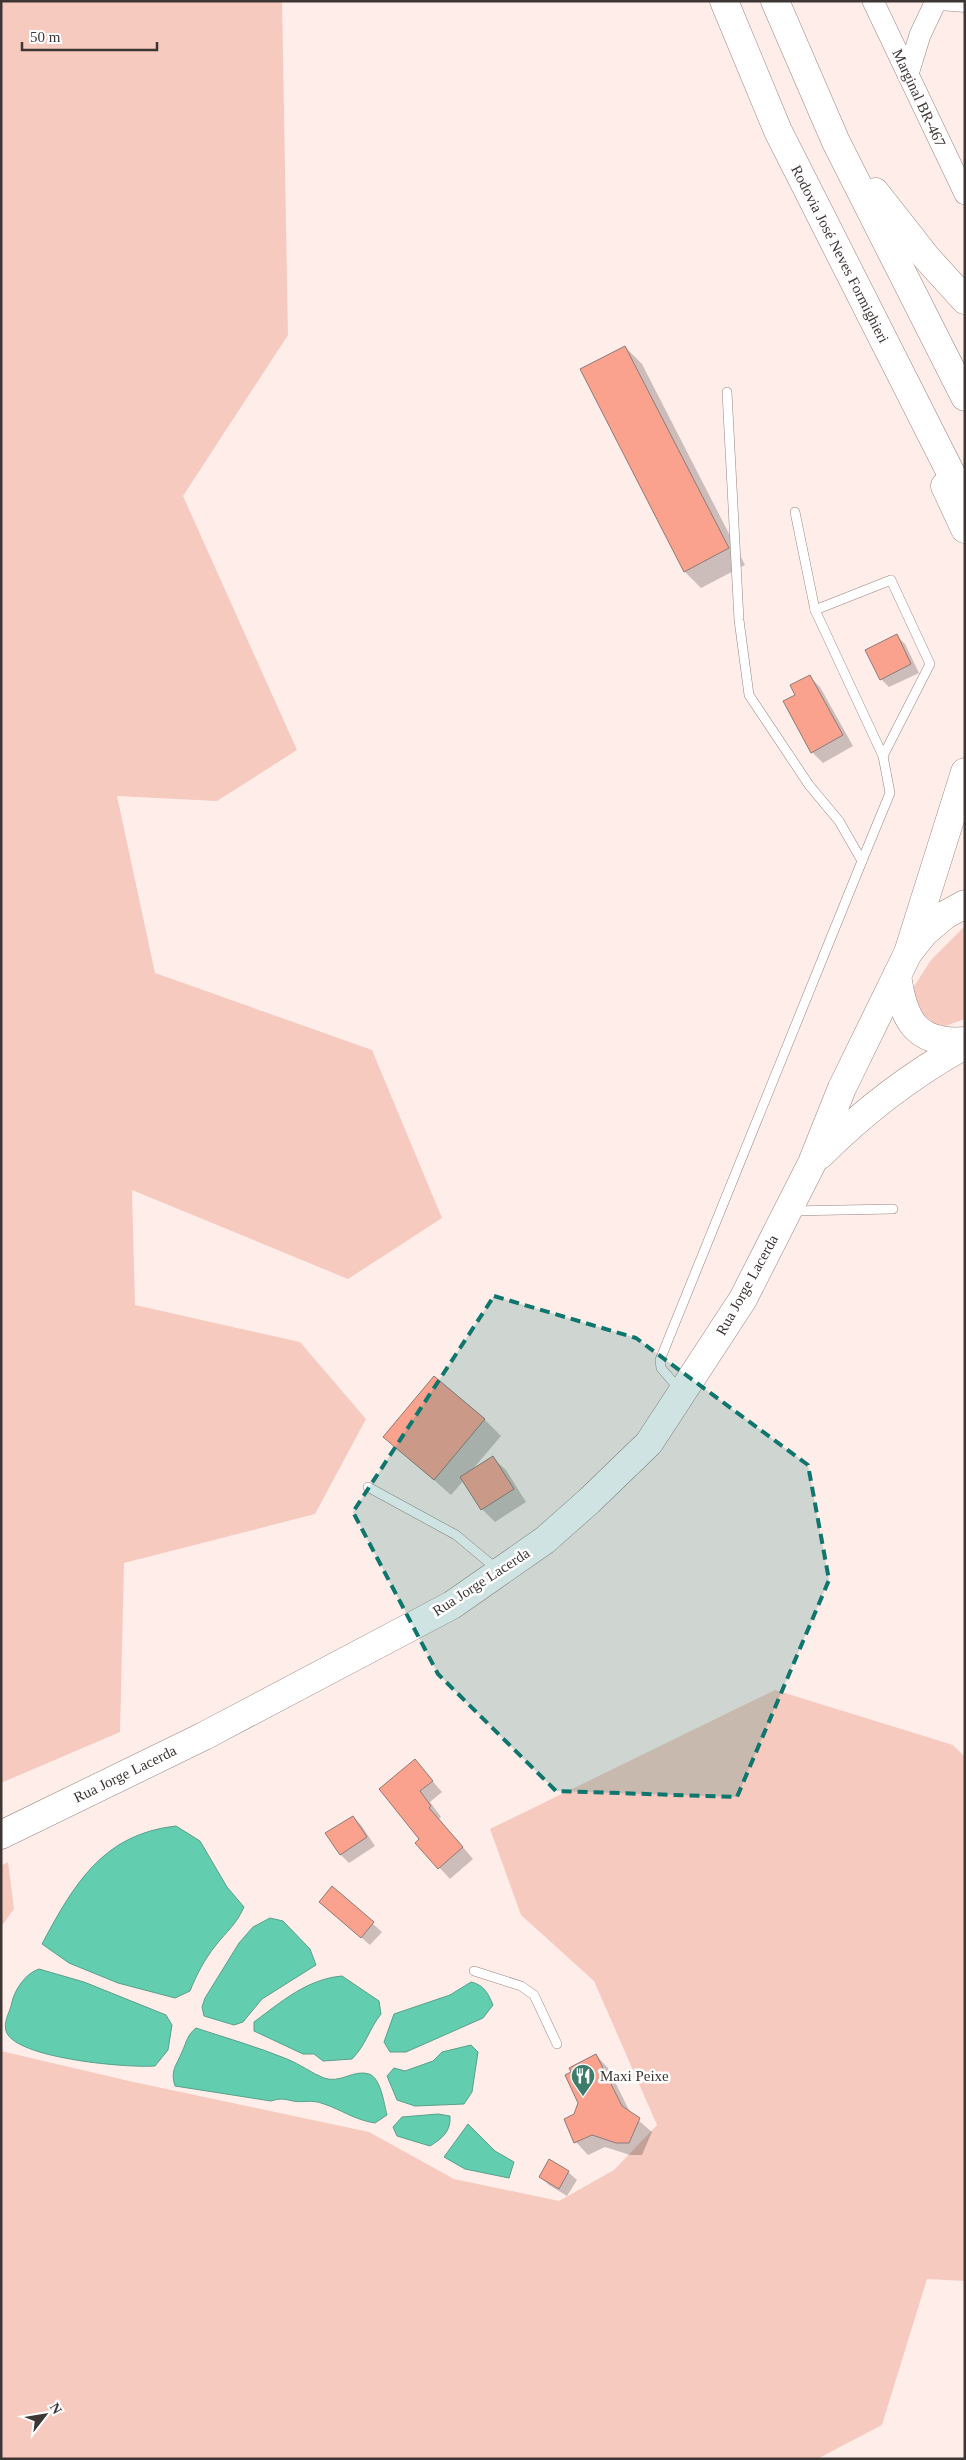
<svg xmlns="http://www.w3.org/2000/svg" width="966" height="2460" viewBox="0 0 966 2460" font-family="'Times New Roman',serif">
	<style>
		.green { fill: #f6cabf }
		.water { fill: #63cdaf; stroke: #58a08a }
		.shadow { fill: #0003 }
		.building { fill: #faa28e; stroke: #8d7a75 }
		.lines { fill: none; stroke-linecap: round; stroke-linejoin: round }
		.service-casing { stroke: #998581; stroke-width: 10 }
		.minor-casing { stroke: #998581; stroke-width: 19 }
		.tertiary-casing { stroke: #998581; stroke-width: 22 }
		.primary-casing { stroke: #998581; stroke-width: 29 }
		.motorway-casing { stroke: #998581; stroke-width: 29 }
		.service { stroke: #fff; stroke-width: 9 }
		.minor { stroke: #fff; stroke-width: 18 }
		.tertiary { stroke: #fff; stroke-width: 21 }
		.primary { stroke: #fff; stroke-width: 28 }
		.motorway { stroke: #fff; stroke-width: 28 }
		.marked { fill: #0f766e; fill-opacity: 0.2; stroke: #0f766e; stroke-width: 4; stroke-dasharray: 10 6; stroke-linejoin: round }
		.labels { text-anchor: middle; dominant-baseline: central; stroke-width: 5; stroke-linejoin: round; paint-order: stroke }
		.street-label { font-size: 15px; fill: #3e3634; stroke: #fff }
		.poi-label { font-size: 15px; fill: #3e3634; stroke: #fff; text-anchor: start }
	</style>
	<rect width="100%" height="100%" fill="#ffede9"/>
	<g class="green">
		<polygon points="1,1 282,1 288,335 183,496 297,750 217,801 117,796 155,973 372,1050 442,1218 348,1279 132,1190 135,1305 300,1342 366,1419 315,1514 124,1563 120,1732 1,1783"/>
		<path d="M965 926V1019L942 1027C923 1019 918 1008 913 988L931 960Z"/>
		<polygon points="775,1690 953,1745 965,1757 965,2281 927,2279 882,2425 817,2459 1,2459 1,2051 129,2081 369,2132 454,2179 559,2201 614,2170 657,2125 594,1981 521,1915 490,1829"/>
		<polygon points="8,1862 14,1909 1,1927 1,1866"/>
	</g>
	<g class="water">
		<path d="M176 1826 200 1841 227 1887 244 1907C236 1925 227 1931 216 1945 204 1960 197 1974 190 1991L175 1998 118 1983 69 1963 42 1944C74 1884 103 1834 176 1826Z"/>
		<polygon points="270,1918 283,1921 310,1949 316,1965 262,1999 243,2022 234,2025 204,2016 202,2007 205,1998 239,1943 253,1927"/>
		<path d="M39 1969 84 1982 166 2015 172 2025 168 2050 155 2066C127 2068 25 2059 8 2035 1 2024 10 2013 12 2002 15 1989 26 1973 39 1969Z"/>
		<path d="M342 1976 379 2001 381 2014C369 2029 366 2045 352 2059L323 2061 314 2054H303L254 2031V2022C281 2002 307 1979 342 1976Z"/>
		<path d="M471 1982C484 1985 488 1993 493 2005L483 2018 406 2052H390L384 2042 394 2014 450 1995Z"/>
		<path d="M196 2028C226 2038 258 2047 287 2059 300 2064 311 2073 324 2078 340 2084 354 2069 369 2074 381 2078 384 2104 387 2115L375 2123C355 2120 342 2110 324 2104 311 2099 304 2103 293 2101 284 2099 281 2098 271 2101L175 2086C170 2071 176 2066 182 2052 187 2041 187 2035 196 2028Z"/>
		<polygon points="471,2045 478,2052 472,2092 464,2104 415,2106 397,2100 387,2076 394,2068 405,2071 433,2061 442,2052"/>
		<path d="M438 2114 450 2116C451 2131 443 2138 430 2146L397 2136 393 2127 402 2117Z"/>
		<polygon points="468,2124 495,2151 514,2162 509,2178 465,2169 444,2157"/>
	</g>
	<g class="shadow">
		<polygon points="625,347 642,364 745,565 701,588 685,572 581,370"/>
		<polygon points="897,636 905,644 919,673 889,687 881,679"/>
		<polygon points="809,676 820,687 853,746 823,763 812,752 797,695"/>
		<polygon points="484,1419 501,1436 472,1470 493,1458 506,1470 526,1502 495,1522 482,1509 464,1480 451,1495 385,1437"/>
		<polygon points="415,1761 442,1792 430,1802 441,1817 439,1819 473,1859 450,1879 417,1843 421,1839"/>
		<polygon points="353,1817 361,1825 375,1846 349,1863 340,1854"/>
		<polygon points="333,1888 382,1932 370,1945 329,1910"/>
		<polygon points="596,2055 608,2068 631,2114 652,2132 642,2155 630,2155 605,2147 588,2155 576,2142 575,2115"/>
		<polygon points="550,2161 568,2172 577,2180 567,2196 549,2185 540,2177"/>
	</g>
	<g class="building">
		<polygon points="625,346 729,548 684,572 580,369"/>
		<polygon points="897,634 911,664 880,680 865,650"/>
		<polygon points="810,675 843,735 811,753 783,701 795,695 790,685"/>
		<polygon points="434,1376 485,1419 434,1480 383,1437"/>
		<polygon points="493,1456 514,1489 481,1510 460,1477"/>
		<polygon points="415,1759 433,1781 420,1791 431,1806 429,1808 463,1847 438,1869 415,1843 419,1839 379,1789"/>
		<polygon points="353,1816 367,1837 340,1855 325,1833"/>
		<polygon points="332,1886 374,1922 361,1938 319,1902"/>
		<polygon points="596,2054 622,2106 640,2118 629,2143 616,2143 592,2135 574,2143 564,2119 574,2114 578,2103 565,2075 571,2072 569,2068"/>
		<polygon points="549,2159 569,2171 559,2189 539,2177"/>
	</g>
	<g class="lines">
		<defs>
			<g id="service">
				<polyline points="795,512 815,610 883,756 890,793 862,861"/>
				<polyline points="815,610 891,580 930,664 883,756"/>
				<polyline points="791,1211 893,1209"/>
				<polyline points="679,1389 661,1368 660,1360 862,861 839,821 809,785 749,695 739,620 727,392"/>
				<polyline points="368,1487 456,1535 498,1570"/>
				<polyline points="474,1971 521,1986 534,1995 557,2044"/>
			</g>
			<polyline id="minor" points="940,1 965,3"/>
			<g id="tertiary">
				<polyline points="873,1 965,194"/>
				<polyline points="908,74 920,35 936,1"/>
			</g>
			<g id="primary">
				<path d="M897 975C903 1019 915 1045 965 1041"/>
				<path d="M820 1155C863 1112 911 1075 965 1045"/>
				<polyline points="1,1835 204,1736 452,1605 545,1540 589,1501 649,1443 743,1299 812,1163 842,1088 908,953 925,932 945,915 965,904"/>
			</g>
			<g id="motorway">
				<polyline points="724,1 778,131 965,501"/>
				<polyline points="775,1 836,142 965,397"/>
				<polyline points="875,192 926,257 965,300"/>
				<polyline points="945,486 965,529"/>
				<polyline points="908,953 965,772"/>
			</g>
		</defs>
		<use href="#service" class="service-casing"/>
		<use href="#minor" class="minor-casing"/>
		<use href="#tertiary" class="tertiary-casing"/>
		<use href="#primary" class="primary-casing"/>
		<use href="#motorway" class="motorway-casing"/>
		<use href="#service" class="service"/>
		<use href="#minor" class="minor"/>
		<use href="#tertiary" class="tertiary"/>
		<use href="#primary" class="primary"/>
		<use href="#motorway" class="motorway"/>
	</g>
	<path class="marked" d="M494 1296 636 1338 808 1465 829 1580 737 1797 556 1791 438 1674 353 1512Z"/>
	<defs>
		<symbol id="restaurant-pin" viewBox="-11 -11 22 30"><path d="M0 17L-7.5 6A9.5 9.5 0 1 1 7.5 6Z" fill="#3d7c6a" stroke="#fff"/><path d="M-5-6h1v4h1v-4h1v4h1v-4h1v5L-1.5 .5V6h-2V.5L-5-1ZM5-6V6H3V1.5H1.5Q1.5-4 5-6Z" fill="#fff"/></symbol>
	</defs>
	<g fill-rule="evenodd">
		<use href="#restaurant-pin" x="569" y="2062" width="28" height="38"/>
	</g>
	<g class="labels">
		<g class="street-label">
			<text transform="translate(919 98) rotate(65)">Marginal BR-467</text>
			<text transform="translate(840 254) rotate(63)">Rodovia José Neves Formighieri</text>
			<text transform="translate(747 1285) rotate(-61)">Rua Jorge Lacerda</text>
			<text transform="translate(481 1582) rotate(-33)">Rua Jorge Lacerda</text>
			<text transform="translate(125 1774) rotate(-26)">Rua Jorge Lacerda</text>
		</g>
		<g class="poi-label">
			<text x="600" y="2076">Maxi Peixe</text>
		</g>
	</g>
	<rect width="966" height="2460" fill="none" stroke="#3e3634" stroke-width="5"/>
	<g transform="translate(45 2415) rotate(59)" stroke="#ffffff" stroke-width="4" paint-order="stroke">
	<path d="M0-4L9 19L0 12L-9 19Z" fill="#3e3634"/>
	<text y="-8" font-size="14" font-weight="bold" text-anchor="middle" fill="#3e3634">N</text>
	</g>
	<path d="M22 42v8h135v-8" fill="none" stroke="#3e3634" stroke-width="2.5"/>
	<text x="30" y="42" font-size="15" fill="#3e3634" stroke="#ffffff" stroke-width="4" paint-order="stroke">50 m</text>
</svg>
